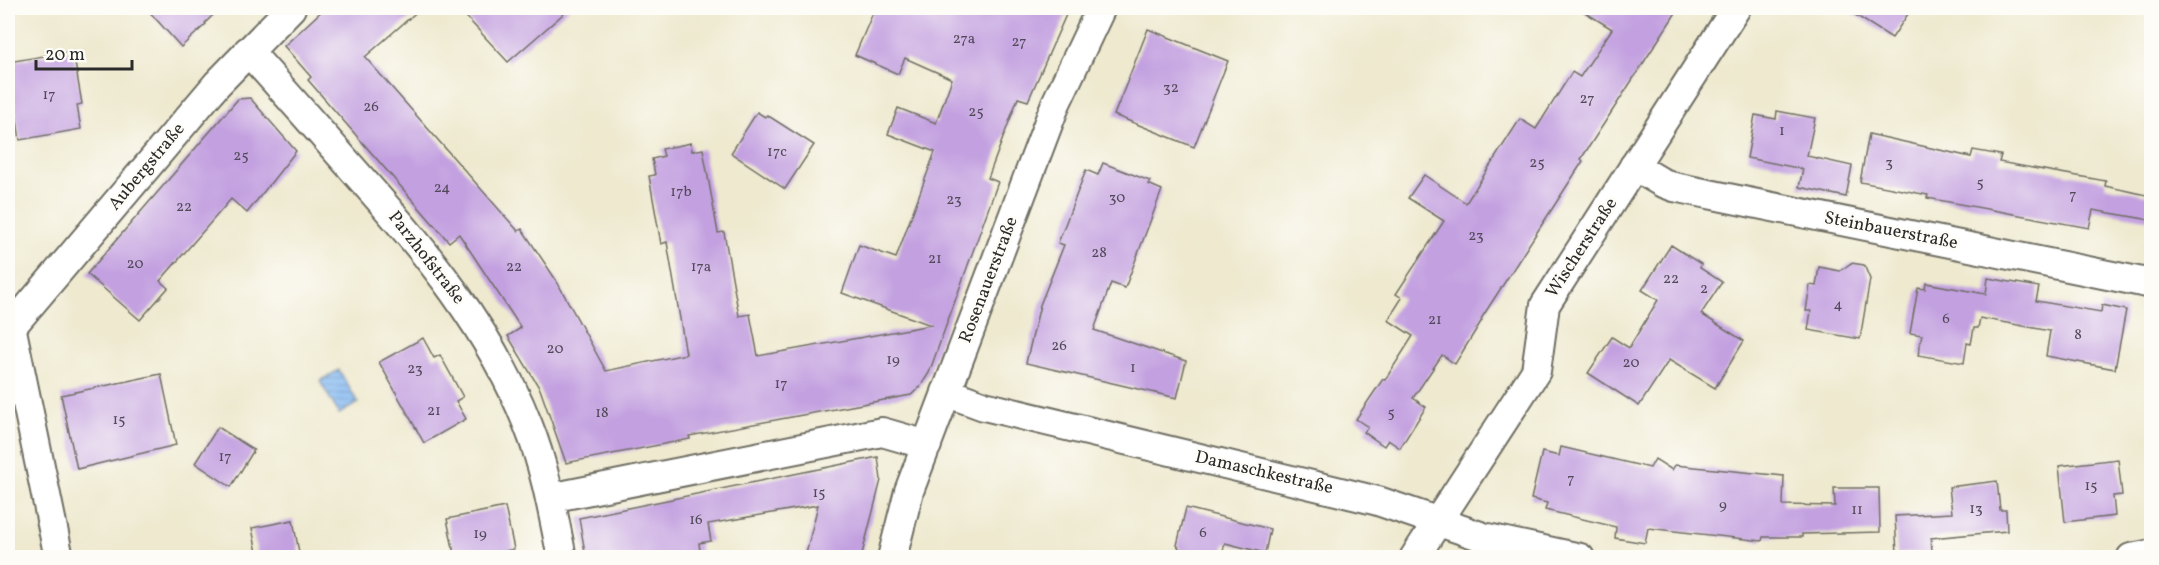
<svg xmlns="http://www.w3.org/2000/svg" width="2159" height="565" viewBox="0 0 2159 565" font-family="Vollkorn,serif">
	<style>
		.water { fill: url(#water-rules); stroke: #58728f; stroke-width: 1.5 }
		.building { fill: #c3a0e0 }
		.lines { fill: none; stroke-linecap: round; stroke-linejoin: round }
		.minor-casing { stroke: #6f6e64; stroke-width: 32 }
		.minor { stroke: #fff; stroke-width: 28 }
		.labels { text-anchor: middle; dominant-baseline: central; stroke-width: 5; stroke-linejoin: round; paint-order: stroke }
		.number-label { font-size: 15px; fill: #514858 }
		.street-label { font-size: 18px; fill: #2b2b2b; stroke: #fdfcf7 }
	</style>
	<defs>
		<pattern id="water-rules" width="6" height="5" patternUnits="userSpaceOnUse" patternTransform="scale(1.5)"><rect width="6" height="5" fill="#85baf3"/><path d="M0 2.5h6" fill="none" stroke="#6d97c5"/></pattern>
	</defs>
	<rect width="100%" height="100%" fill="#fdfcf7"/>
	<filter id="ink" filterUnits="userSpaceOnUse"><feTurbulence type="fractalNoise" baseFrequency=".0167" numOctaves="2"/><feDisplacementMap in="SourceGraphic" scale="12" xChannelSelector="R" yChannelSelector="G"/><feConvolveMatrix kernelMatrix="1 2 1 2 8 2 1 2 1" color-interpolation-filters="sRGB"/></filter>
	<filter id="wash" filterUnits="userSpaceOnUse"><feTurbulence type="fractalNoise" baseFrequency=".008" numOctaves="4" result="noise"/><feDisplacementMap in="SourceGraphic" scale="24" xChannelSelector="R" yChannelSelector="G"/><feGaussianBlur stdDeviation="1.35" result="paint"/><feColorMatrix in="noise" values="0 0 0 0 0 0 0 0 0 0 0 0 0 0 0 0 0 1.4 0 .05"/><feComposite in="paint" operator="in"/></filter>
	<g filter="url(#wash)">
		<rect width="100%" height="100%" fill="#eee9cf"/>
		<polygon class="water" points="339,370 358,403 339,414 320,381"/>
		<g id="blocks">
			<g class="building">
				<polygon points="146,8 220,8 205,23 206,24 181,47"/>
				<polygon points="325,8 421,8 365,57 518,231 522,229 556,280 606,371 686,354 667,242 661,244 649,176 655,175 652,159 664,156 662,149 691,143 692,151 703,149 718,233 724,232 739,316 750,314 758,356 931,325 842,293 859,245 896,258 935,152 888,134 898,108 936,123 952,79 905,58 898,74 855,55 875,8 1069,8 1028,101 1018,98 988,178 998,182 929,373 920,387 911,395 689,436 690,439 566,463 540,389 508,336 521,328 459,234 449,242 308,80 311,77 284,46"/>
				<polygon points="458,8 570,8 508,62"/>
				<polygon points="1578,8 1679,8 1581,159 1583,161 1481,319 1482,320 1455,364 1442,355 1413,398 1426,407 1400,448 1388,440 1384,446 1364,432 1368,427 1356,419 1383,379 1385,380 1413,336 1388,320 1402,298 1396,294 1444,221 1408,198 1424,175 1466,203 1520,119 1536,129 1572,72 1580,77 1612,29"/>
				<polygon points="1844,8 1912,8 1892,38"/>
				<polygon points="1148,29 1228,61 1194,147 1114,115"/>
				<polygon points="73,51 82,104 77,105 81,129 20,140 8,62"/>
				<polygon points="250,98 296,151 247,213 231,199 160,281 168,288 140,320 87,274 238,99"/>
				<polygon points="1777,111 1815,118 1807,156 1852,166 1846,197 1799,187 1803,169 1747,158 1755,115 1776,119"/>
				<polygon points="757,112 765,117 767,115 814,145 785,189 731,153"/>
				<polygon points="1869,134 1971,157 1973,150 2001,155 1999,162 2106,181 2105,186 2151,196 2151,220 2093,210 2089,228 1927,198 1928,195 1860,182"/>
				<polygon points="1103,163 1150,181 1148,184 1162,190 1125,288 1111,283 1094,330 1186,361 1177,398 1026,363 1040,305 1064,245 1058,243 1086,170 1098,175"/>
				<polygon points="1671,245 1701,264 1700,268 1722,282 1701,314 1744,341 1715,388 1669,360 1639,406 1588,373 1612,337 1629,348 1658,300 1642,290"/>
				<polygon points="1851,263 1864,265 1870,279 1860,339 1808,330 1811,311 1806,311 1810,285 1816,286 1819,267 1840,271"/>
				<polygon points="1988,278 2039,287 2036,301 2101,312 2102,305 2126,310 2115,369 2046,356 2050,331 1980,318 1978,328 1974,328 1971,344 1967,343 1964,363 1918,355 1922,335 1910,333 1918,288 1925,289 1926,283 1986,294"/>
				<polygon points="423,338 434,358 440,355 463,397 456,401 466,419 424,443 379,362"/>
				<polygon points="161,374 176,445 77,469 61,395"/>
				<polygon points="218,427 254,450 231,487 195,463"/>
				<polygon points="1561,447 1650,468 1655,459 1672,470 1675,465 1784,476 1783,505 1835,506 1834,488 1879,488 1880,532 1802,534 1802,537 1763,537 1762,541 1648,528 1645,543 1615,538 1616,527 1545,510 1547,503 1531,499 1542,452 1559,456"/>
				<polygon points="878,457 881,480 861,558 805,558 818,505 708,524 711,541 699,543 700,551 668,558 586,558 579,518"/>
				<polygon points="2118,459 2122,495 2113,496 2115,516 2065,522 2059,466"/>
				<polygon points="1997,481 2000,510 2006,510 2007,531 1931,538 1932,552 1897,554 1895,516 1952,513 1949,487"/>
				<polygon points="505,507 514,549 492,554 493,558 455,558 447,519"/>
				<polygon points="1186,508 1270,529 1265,553 1225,543 1221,558 1202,553 1186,558 1177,545"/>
				<polygon points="293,520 300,558 258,558 252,528"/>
			</g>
		</g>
	</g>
	<g filter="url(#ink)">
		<use href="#blocks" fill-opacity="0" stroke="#6f6e64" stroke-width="1.5"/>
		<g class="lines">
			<defs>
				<g id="minor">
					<path d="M248 51C285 92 321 133 357 174 425 250 490 328 528 425 545 467 553 513 562 558"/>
					<polyline points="1634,166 1661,182 1674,187 2152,284"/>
					<polyline points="8,311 59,558"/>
					<polyline points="8,331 217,84 291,8"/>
					<polyline points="946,392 984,406 1378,501 1483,537 1580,558"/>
					<polyline points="550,498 882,432 927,445"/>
					<polyline points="892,558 909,491 1056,103 1101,8"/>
					<polyline points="1414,558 1536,371 1545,305 1736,8"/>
					<polyline points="2131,558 2152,554"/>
				</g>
			</defs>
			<use href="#minor" class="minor-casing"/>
			<use href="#minor" class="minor"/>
		</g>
	</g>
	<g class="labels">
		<g class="number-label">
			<text x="964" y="39">27a</text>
			<text x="1019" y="42">27</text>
			<text x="1171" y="88">32</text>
			<text x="49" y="95">17</text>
			<text x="1587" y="99">27</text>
			<text x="371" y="107">26</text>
			<text x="976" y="112">25</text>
			<text x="1782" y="131">1</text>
			<text x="777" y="152">17c</text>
			<text x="241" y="156">25</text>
			<text x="1537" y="163">25</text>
			<text x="1889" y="163">3</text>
			<text x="1980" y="183">5</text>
			<text x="442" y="188">24</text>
			<text x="681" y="192">17b</text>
			<text x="2073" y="195">7</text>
			<text x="1117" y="198">30</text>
			<text x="954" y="200">23</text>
			<text x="184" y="207">22</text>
			<text x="1476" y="236">23</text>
			<text x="1099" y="253">28</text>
			<text x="935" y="259">21</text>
			<text x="135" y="264">20</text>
			<text x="514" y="267">22</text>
			<text x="701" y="267">17a</text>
			<text x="1671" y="279">22</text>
			<text x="1704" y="289">2</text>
			<text x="1838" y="305">4</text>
			<text x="1946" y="319">6</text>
			<text x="1435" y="320">21</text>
			<text x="2078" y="335">8</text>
			<text x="1059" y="346">26</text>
			<text x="555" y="349">20</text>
			<text x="893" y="360">19</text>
			<text x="1631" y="363">20</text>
			<text x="1133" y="368">1</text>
			<text x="415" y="369">23</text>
			<text x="781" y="384">17</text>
			<text x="434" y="411">21</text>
			<text x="602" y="413">18</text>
			<text x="1391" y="413">5</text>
			<text x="119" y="420">15</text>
			<text x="225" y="457">17</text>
			<text x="1571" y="479">7</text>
			<text x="2091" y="486">15</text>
			<text x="819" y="493">15</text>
			<text x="1723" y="505">9</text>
			<text x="1976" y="509">13</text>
			<text x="1857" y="510">11</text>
			<text x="696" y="520">16</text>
			<text x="1203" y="533">6</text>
			<text x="480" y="534">19</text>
		</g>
		<g class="street-label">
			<text transform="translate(147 167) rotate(-50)">Aubergstraße</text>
			<text transform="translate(1891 231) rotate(11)">Steinbauerstraße</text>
			<text transform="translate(1582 248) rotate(-57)">Wischerstraße</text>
			<text transform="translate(426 258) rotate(52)">Parzhofstraße</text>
			<text transform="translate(989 280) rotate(-69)">Rosenauerstraße</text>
			<text transform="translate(1264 473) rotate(13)">Damaschkestraße</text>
		</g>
	</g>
	<rect width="2159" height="565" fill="none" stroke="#fdfcf7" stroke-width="30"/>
	<path d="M36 60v9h96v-9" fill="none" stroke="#2b2b2b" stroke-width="3"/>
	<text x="45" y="60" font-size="18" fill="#2b2b2b" stroke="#fdfcf7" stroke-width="4.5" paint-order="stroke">20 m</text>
</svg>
